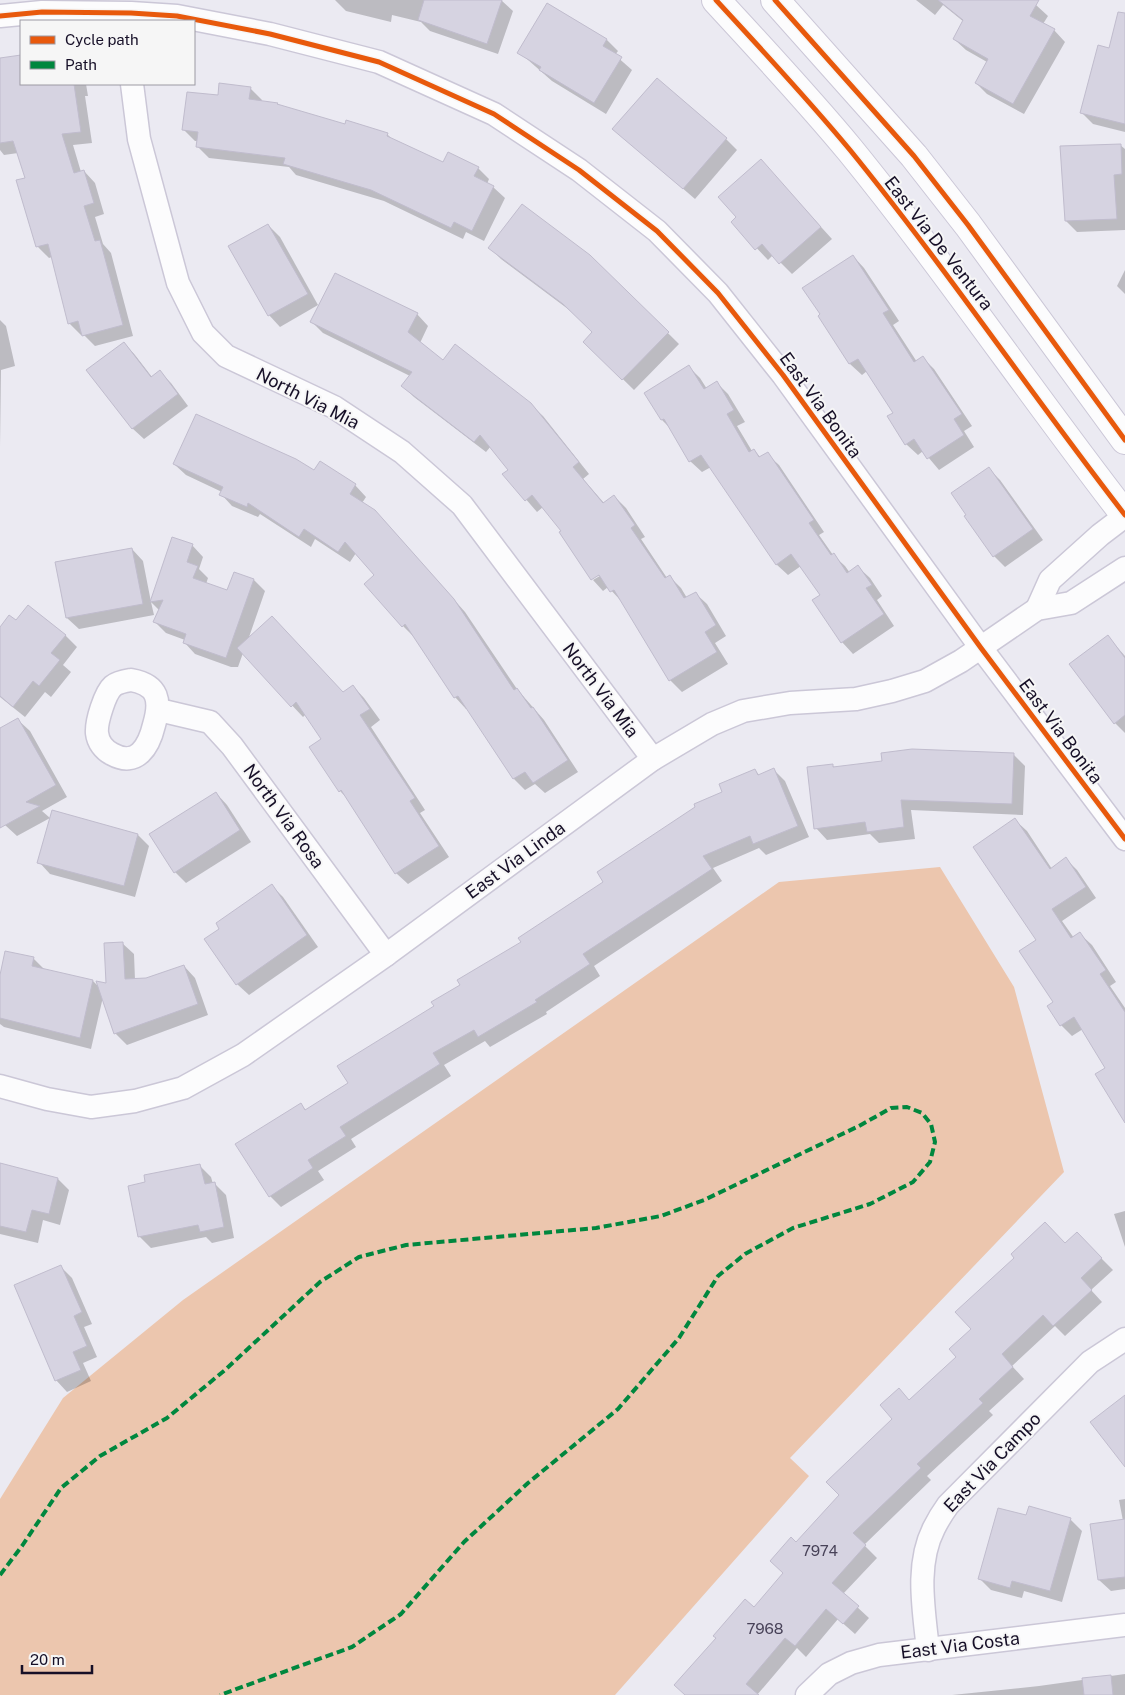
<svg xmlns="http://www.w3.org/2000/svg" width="1125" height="1695" viewBox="0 0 1125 1695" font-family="'Public Sans',sans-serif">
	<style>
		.green { fill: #ecc6ae }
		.shadow { fill: #0003 }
		.building { fill: #d6d3e1; stroke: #c0bccd }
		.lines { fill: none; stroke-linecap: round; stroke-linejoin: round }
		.minor-casing { stroke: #cbc7d7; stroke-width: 25 }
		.major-casing { stroke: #cbc7d7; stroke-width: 30 }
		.minor { stroke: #fcfcfd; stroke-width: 22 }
		.major { stroke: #fcfcfd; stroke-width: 28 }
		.quiet { stroke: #00873e; stroke-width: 4; stroke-dasharray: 8 4; stroke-linecap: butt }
		.cycleway-casing { stroke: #f6f6f6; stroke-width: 8 }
		.cycleway { stroke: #e8590c; stroke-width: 5 }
		.labels { text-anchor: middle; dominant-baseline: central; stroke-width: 4; stroke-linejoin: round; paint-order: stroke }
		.number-label { font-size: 15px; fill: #484258 }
		.street-label { font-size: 18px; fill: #160f27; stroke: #f6f6f6 }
	</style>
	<rect width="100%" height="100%" fill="#ebeaf2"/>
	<polygon class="green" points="940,867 1014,987 1064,1172 790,1458 809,1476 615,1695 0,1695 0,1499 63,1398 183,1300 779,882"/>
	<g class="shadow">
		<polygon points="335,0 501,0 513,11 498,54 430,31 421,22 392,15 391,22 346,11"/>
		<polygon points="916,0 1028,0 1036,5 1048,16 1043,24 1054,30 1065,42 1024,114 987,94 976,83 987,62 966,50 954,39 964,22 943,5 935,15"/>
		<polygon points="1125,39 1125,132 1093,124 1082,113"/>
		<polygon points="607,40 618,51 615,55 632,70 606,114 552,81 519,52"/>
		<polygon points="21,57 21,84 86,84 88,96 85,96 92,143 73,145 81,172 84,171 95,183 104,214 95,217 103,244 111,253 133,336 95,346 83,334 81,335 69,323 52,257 49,258 38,247 18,181 26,179 18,153 4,155 0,150 0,60"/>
		<polygon points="250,88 262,100 261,102 277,104 279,106 346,126 387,134 394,141 443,164 478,168 489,179 487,184 493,187 505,198 484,241 466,232 463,239 384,201 296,175 289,167 209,158 197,146 198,141 195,141 183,129 219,97"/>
		<polygon points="614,129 726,139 737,150 695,199"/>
		<polygon points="1120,145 1125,149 1125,230 1077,232 1066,221"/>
		<polygon points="761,161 832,239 792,274 773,255 768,260 732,222 737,217"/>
		<polygon points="268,225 280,237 318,305 280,327 269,315"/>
		<polygon points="490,248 590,256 679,344 634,390 585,342 594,332 576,315 501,259"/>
		<polygon points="853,256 864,268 899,321 893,325 917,362 923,358 934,369 972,426 964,431 974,447 939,470 923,451 918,455 906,444 895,414 867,371 862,375 850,364 819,316"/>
		<polygon points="1125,270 1125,294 1117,286"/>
		<polygon points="417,314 428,326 420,343 443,362 530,404 543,416 589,474 583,479 604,503 614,496 626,508 645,537 641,539 667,578 670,577 681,588 687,598 695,593 707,604 726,636 715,643 728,664 682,692 670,680 623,603 608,587 603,591 593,580 605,573 592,578 592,580 560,533 563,531 543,507 537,512 504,474 510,470 491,446 486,452 414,397 403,386 410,376 323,333 312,322"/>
		<polygon points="0,320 6,326 15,366 1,370 0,447"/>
		<polygon points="124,343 135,355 152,377 160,372 171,383 188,406 144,439 132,428"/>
		<polygon points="689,367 700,378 707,389 717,383 728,394 745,422 737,426 752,451 754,450 761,458 767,454 779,465 824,532 819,535 833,555 845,566 850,573 858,567 870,578 882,596 877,600 894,626 853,654 842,642 821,595 801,566 788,575 776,564 711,467 702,472 690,461 672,430 662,420"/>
		<polygon points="174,464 314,472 355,485 366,497 362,503 386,523 465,612 517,689 544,720 578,772 545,793 535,784 525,790 514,779 468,708 466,709 455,697 414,637 403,626 375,575 356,553 350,562 315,539 311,547 260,514 258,517 232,506 221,494 222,492 186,475"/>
		<polygon points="989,469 1000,480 1043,540 1005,567 994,556"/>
		<polygon points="173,539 192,545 203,557 199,569 208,578 206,584 228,592 254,580 265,591 248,640 343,693 353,686 364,698 380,720 371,727 425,810 420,813 449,857 408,884 396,873 347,798 340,791 323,739 306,714 303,717 243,653 238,667 231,667 195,654 184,642 185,640 166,633 155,622 160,611 151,602 154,615 79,629 67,618 132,549 143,561 151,602"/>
		<polygon points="28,606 66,636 77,647 63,665 71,672 51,697 45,692 25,717 0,697 0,629 16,622"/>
		<polygon points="1108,637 1125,656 1125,733 1115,723"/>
		<polygon points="18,720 30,731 67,797 42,811 50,818 17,836 5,825 0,815 0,730"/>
		<polygon points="1013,754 1025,766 1023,815 911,810 915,839 879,843 870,834 827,840 816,828 832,765 835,768 884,762"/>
		<polygon points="755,770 760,776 774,770 785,781 809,837 766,855 759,848 713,868 722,881 594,966 600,976 546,1012 547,1014 490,1047 485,1041 444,1065 451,1076 351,1139 356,1147 318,1171 324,1180 281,1207 270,1196 300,1104 307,1111 350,1084 435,1006 462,985 605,883"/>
		<polygon points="216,793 227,805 251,842 186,883 175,872"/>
		<polygon points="53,811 138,835 149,846 135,897 50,874 39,862"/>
		<polygon points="1015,820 1027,831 1052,869 1066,859 1077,870 1096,898 1062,921 1074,938 1080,934 1092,945 1116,982 1110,986 1125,1008 1125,1117 1107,1068 1083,1029 1072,1036 1061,1025 1037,940"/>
		<polygon points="272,886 283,897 318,947 249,995 237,984 221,929"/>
		<polygon points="122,943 134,954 135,980 147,979 184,966 195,978 208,1015 127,1045 115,1033 103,997 91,1049 4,1027 0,1024 0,981 33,958 45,970 93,981 100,988 107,984"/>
		<polygon points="0,1165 58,1179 69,1190 60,1225 43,1220 38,1243 0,1234"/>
		<polygon points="200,1166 211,1177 213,1184 214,1183 226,1195 234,1238 212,1243 206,1237 151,1248 139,1236"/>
		<polygon points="1125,1211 1125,1247 1114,1214"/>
		<polygon points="1065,1244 1088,1245 1113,1270 1091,1290 1102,1302 1065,1336 1055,1326 1012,1366 1024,1379 989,1411 993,1415 927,1476 931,1480 864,1545 877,1558 843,1594 869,1618 855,1634 838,1619 806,1657 797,1648 757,1695 686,1695 784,1573 796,1544 840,1495 910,1401 958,1357"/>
		<polygon points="61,1267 72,1278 92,1324 84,1327 97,1357 83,1363 91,1381 67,1392 56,1380"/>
		<polygon points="1125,1499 1125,1589 1111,1591 1099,1580 1091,1525 1123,1521 1119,1500"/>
		<polygon points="1027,1517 1070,1519 1082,1531 1062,1602 1024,1591 1022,1598 991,1590 980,1579"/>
		<polygon points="1125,1674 1125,1695 952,1695 1039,1686"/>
	</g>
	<g class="building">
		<polygon points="424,0 502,0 487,44 418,20"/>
		<polygon points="938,0 1039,0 1030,16 1055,29 1013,104 975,83 988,59 953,39 963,20"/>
		<polygon points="547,3 607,39 603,46 622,57 594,103 539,70 541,67 517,53"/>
		<polygon points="1118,12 1125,13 1125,124 1080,113 1098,45 1109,48"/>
		<polygon points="21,55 21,84 74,84 81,132 62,134 74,173 84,170 94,203 84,206 95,241 100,240 123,325 82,336 78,321 68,324 48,244 36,247 16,180 25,178 13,141 0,143 0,58"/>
		<polygon points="657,78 727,138 683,189 612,129"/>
		<polygon points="219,83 251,87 249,99 278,103 277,104 345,124 346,120 388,133 387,136 443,162 448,152 479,167 474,176 494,186 472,231 454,222 451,228 371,190 283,164 285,158 196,147 198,132 182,130 187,92 218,95"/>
		<polygon points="1121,144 1122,174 1114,175 1117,219 1065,221 1060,146"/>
		<polygon points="761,159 821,227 779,264 762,244 755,250 731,222 736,217 718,197"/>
		<polygon points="522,204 590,255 669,332 622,380 583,342 592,332 563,304 488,248"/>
		<polygon points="268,224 308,294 268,316 228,246"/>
		<polygon points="853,255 889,310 883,313 914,362 923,356 962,414 954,419 964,435 927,459 914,439 905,445 887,416 893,413 858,359 849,364 818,316 820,314 802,288"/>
		<polygon points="335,273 418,313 408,332 443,360 455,344 531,403 579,462 573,467 603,503 614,495 635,525 631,528 665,578 670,575 684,598 696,592 716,625 705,632 717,652 669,681 614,590 610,592 599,575 591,580 559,532 561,531 532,495 525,501 502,474 508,470 480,435 474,442 401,386 412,372 310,322"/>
		<polygon points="124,342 151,377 160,370 178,394 132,429 86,370"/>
		<polygon points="689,365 704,389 717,381 734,410 727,414 749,452 754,449 759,457 768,452 814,520 809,523 831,555 834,553 847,573 858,565 872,585 866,588 884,614 841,643 812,600 820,595 791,554 776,565 701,455 689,462 664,419 661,420 644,393"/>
		<polygon points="196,414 296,459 314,470 320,461 356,484 350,494 375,510 454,599 514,690 517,688 531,708 533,707 568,760 533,783 525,772 513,779 458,696 454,698 405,624 402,627 364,584 374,575 345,542 338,552 304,529 299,537 248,503 247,507 219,495 223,487 173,464"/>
		<polygon points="989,467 1033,529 993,557 964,516 966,515 951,493"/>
		<polygon points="172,537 193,544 187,562 198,566 193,578 227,590 234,572 254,579 226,658 183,643 186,634 153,622 163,600 150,602"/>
		<polygon points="132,548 143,604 66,618 55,562"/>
		<polygon points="28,605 66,635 51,653 60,660 39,686 33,681 13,707 0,696 0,627 9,615 16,620"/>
		<polygon points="272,616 343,692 353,685 370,709 360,715 415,798 410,801 439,846 395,874 341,790 339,792 309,747 321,739 296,702 291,707 237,648"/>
		<polygon points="1108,635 1125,658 1125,715 1114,724 1069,664"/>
		<polygon points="18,718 56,785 26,802 40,806 0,828 0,728"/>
		<polygon points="912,749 1014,753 1012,804 901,800 904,827 867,832 865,822 814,829 807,767 833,764 833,767 882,761 881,753"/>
		<polygon points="774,768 798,826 753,844 750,836 703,856 712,869 583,954 590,964 535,1000 537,1002 478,1037 474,1030 433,1053 440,1064 340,1127 346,1136 308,1160 313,1168 269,1197 235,1144 301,1103 305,1110 348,1083 337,1066 434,1006 431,1002 460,985 457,980 521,942 518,938 603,882 597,872 695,807 694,804 722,792 719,784 755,769 758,775"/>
		<polygon points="216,792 240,830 174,873 149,834"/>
		<polygon points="52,810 138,834 124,886 37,863"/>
		<polygon points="1015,818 1050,869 1066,857 1086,887 1052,909 1071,938 1080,932 1106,970 1100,974 1125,1012 1125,1123 1095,1074 1105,1068 1074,1017 1060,1026 1047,1006 1053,1002 1019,951 1036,940 973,847"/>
		<polygon points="272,884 307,935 236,985 204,939 219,929 216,923"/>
		<polygon points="123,942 125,979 146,978 184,965 198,1004 114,1034 96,981 106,983 104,943"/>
		<polygon points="5,951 34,957 32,966 93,980 80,1038 0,1018 0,975"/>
		<polygon points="0,1163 58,1178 49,1214 32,1210 26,1232 0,1226"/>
		<polygon points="200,1164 205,1184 215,1182 224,1227 200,1232 198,1225 138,1237 128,1186 145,1182 144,1175"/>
		<polygon points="1045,1222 1065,1243 1077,1232 1102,1258 1081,1278 1092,1290 1053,1326 1043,1315 1002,1354 1013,1367 979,1399 983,1403 917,1464 921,1468 853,1533 866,1545 832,1583 859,1606 843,1624 826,1609 795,1646 785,1638 746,1684 759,1695 685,1695 674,1685 716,1638 713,1636 745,1599 754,1607 783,1573 770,1561 791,1537 796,1542 839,1495 826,1482 892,1419 880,1405 899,1388 909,1400 956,1357 949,1349 971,1329 955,1312 1014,1258 1011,1254"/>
		<polygon points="61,1265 82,1312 74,1316 87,1346 73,1352 81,1370 55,1381 14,1285"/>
		<polygon points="1125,1395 1125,1467 1090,1422"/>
		<polygon points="1029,1506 1071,1518 1050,1591 1012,1581 1010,1588 978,1579 998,1508 1026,1515"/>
		<polygon points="1125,1519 1125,1577 1098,1580 1090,1524"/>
		<polygon points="1111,1675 1113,1695 1084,1695 1082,1678"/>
	</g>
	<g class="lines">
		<defs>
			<g id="minor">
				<polyline points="0,16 42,12 131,13 177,16 270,34 379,62 494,114 579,170 657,231 718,293 783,375 981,648 1125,839"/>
				<polyline points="132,84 139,139 178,283 203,333 226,356 334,407 402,452 462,505 653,759"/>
				<polyline points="1037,609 1050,580 1100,535 1125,516"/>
				<path d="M131 680C159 685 161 701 154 725 149 746 137 768 112 754 104 750 98 742 97 733 96 722 105 693 113 686 118 682 125 681 131 680Z"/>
				<polyline points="159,710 210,722 232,746 386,955"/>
				<polyline points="0,1086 47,1099 91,1107 135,1101 183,1088 243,1055 386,955 653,759 712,724 743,711 790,703 856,699 892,691 925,681 961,661 1037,609 1071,603 1125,568"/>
				<path d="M928 1650C924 1610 915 1565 934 1528 938 1520 943 1512 948 1505L1090 1362 1125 1339"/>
				<polyline points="807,1695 829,1674 851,1663 879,1655 1125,1625"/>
			</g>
			<g id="major">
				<path d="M716 0C761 49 807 98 850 150 946 268 1031 394 1125 515"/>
				<polyline points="775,0 914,156 968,225 1125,440"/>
			</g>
		</defs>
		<use href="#minor" class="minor-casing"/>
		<use href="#major" class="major-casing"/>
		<use href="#minor" class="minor"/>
		<use href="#major" class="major"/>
		<polyline class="quiet" points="0,1575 22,1546 61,1488 100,1456 167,1418 225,1370 320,1282 359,1257 406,1245 596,1228 661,1216 704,1200 859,1126 891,1108 907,1107 922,1113 931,1124 935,1142 930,1162 913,1182 870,1204 793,1228 745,1254 718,1276 679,1338 618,1409 528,1483 464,1542 401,1614 352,1647 220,1695"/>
		<defs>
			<g id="cycleway">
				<path d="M716 0C761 49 807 98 850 150 946 268 1031 394 1125 515"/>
				<polyline points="775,0 914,156 968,225 1125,440"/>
				<polyline points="0,16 42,12 131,13 177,16 270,34 379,62 494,114 579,170 657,231 718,293 783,375 981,648 1125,839"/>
			</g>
		</defs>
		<use href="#cycleway" class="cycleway-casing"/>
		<use href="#cycleway" class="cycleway"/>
	</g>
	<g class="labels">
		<g class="number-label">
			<text x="820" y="1550">7974</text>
			<text x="765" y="1628">7968</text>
		</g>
		<g class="street-label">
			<text transform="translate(939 243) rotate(52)">East Via De Ventura</text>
			<text transform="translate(308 398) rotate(27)">North Via Mia</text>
			<text transform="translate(821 405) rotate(54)">East Via Bonita</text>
			<text transform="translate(601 690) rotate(53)">North Via Mia</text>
			<text transform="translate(1061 731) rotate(53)">East Via Bonita</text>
			<text transform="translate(284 816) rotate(54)">North Via Rosa</text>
			<text transform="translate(515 860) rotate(-36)">East Via Linda</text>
			<text transform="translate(992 1462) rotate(-46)">East Via Campo</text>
			<text transform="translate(960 1645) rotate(-7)">East Via Costa</text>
		</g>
	</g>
	<rect x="20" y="20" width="175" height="65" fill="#f6f6f6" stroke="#9c9aa3"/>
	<rect x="30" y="36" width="25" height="8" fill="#e8590c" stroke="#9c9aa3"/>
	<text x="65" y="45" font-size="15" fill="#160f27">Cycle path</text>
	<rect x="30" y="61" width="25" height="8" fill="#00873e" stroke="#9c9aa3"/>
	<text x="65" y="70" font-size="15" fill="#160f27">Path</text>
	<path d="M22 1665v8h70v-8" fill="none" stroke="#160f27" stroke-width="2.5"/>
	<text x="30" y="1665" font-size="15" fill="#160f27" stroke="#f6f6f6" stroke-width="4" paint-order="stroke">20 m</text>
</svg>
